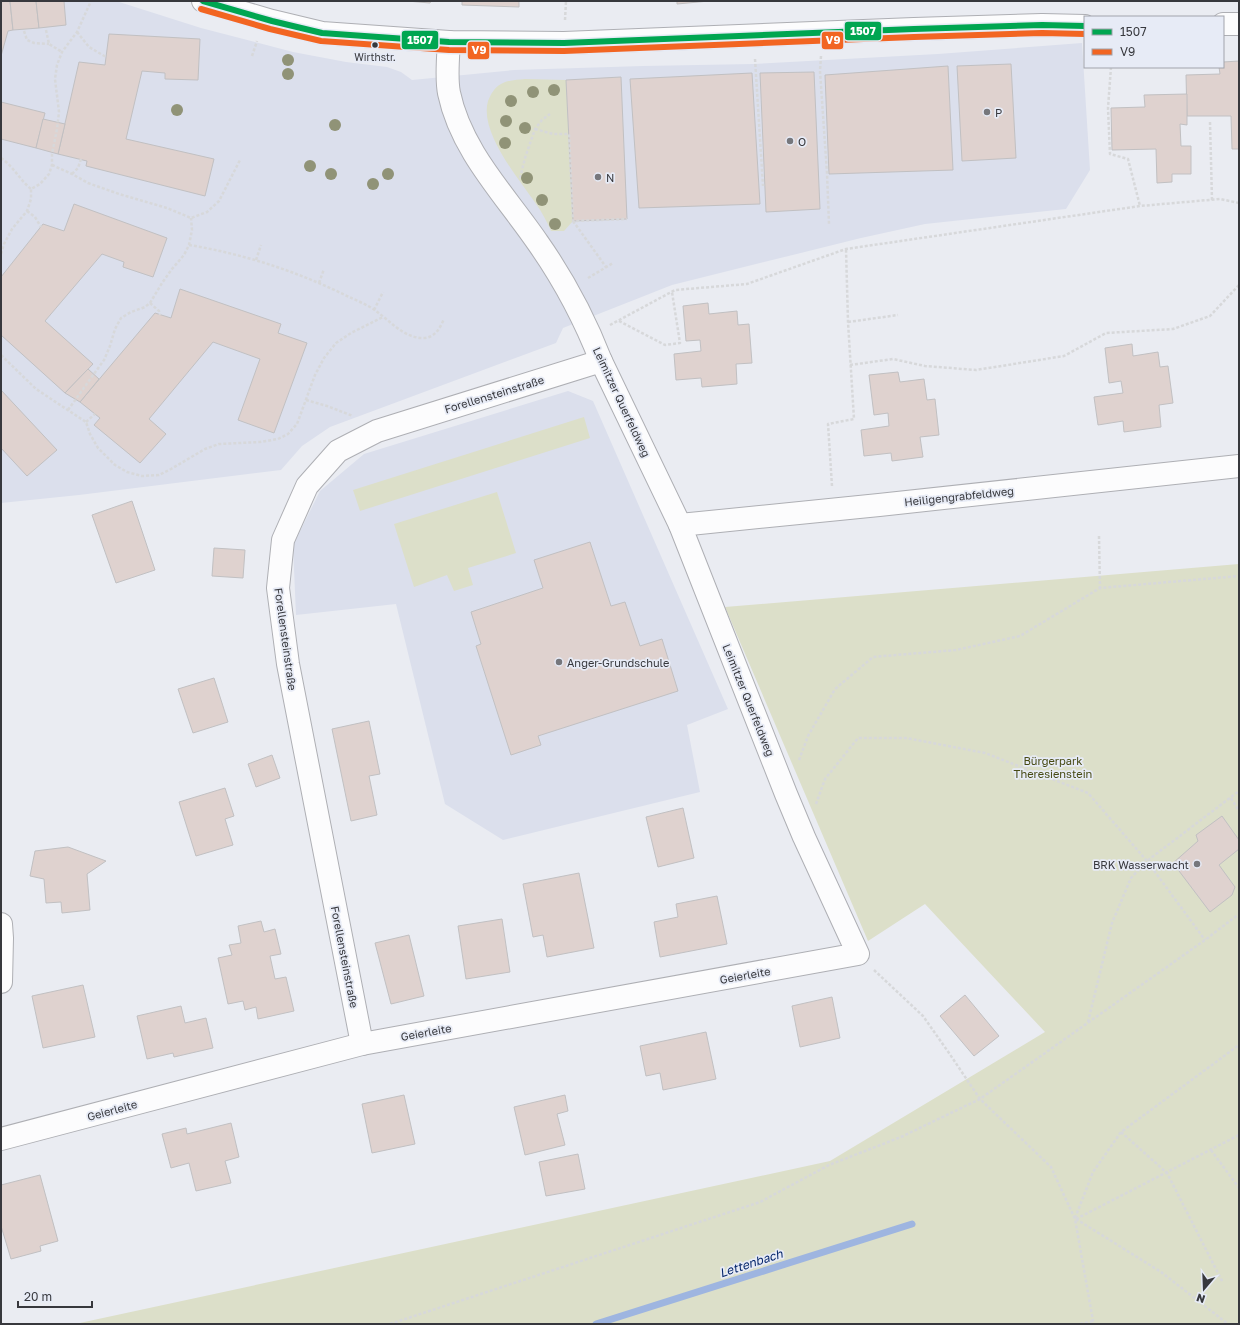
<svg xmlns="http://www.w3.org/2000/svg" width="1240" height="1325" viewBox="0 0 1240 1325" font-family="'Golos Text',sans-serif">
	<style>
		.built { fill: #dbdfec }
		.green { fill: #dcdfc9 }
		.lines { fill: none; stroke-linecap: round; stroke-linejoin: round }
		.stream { stroke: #9eb5e0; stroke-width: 7 }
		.building { fill: #dfd2cf; stroke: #c1c0c2 }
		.minor-casing { stroke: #aeafb4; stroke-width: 24 }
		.path { stroke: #d7d8da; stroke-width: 2.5; stroke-dasharray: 3 2; stroke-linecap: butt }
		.minor { stroke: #fcfcfd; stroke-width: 22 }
		.bus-1-casing { stroke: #e7ebf6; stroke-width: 9 }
		.bus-2-casing { stroke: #e7ebf6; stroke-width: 9 }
		.bus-1 { stroke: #00a651; stroke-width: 6 }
		.bus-2 { stroke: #f26522; stroke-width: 6 }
		.tree { fill: #909377 }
		.bus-dot { fill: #37383d; stroke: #e7ebf6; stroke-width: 1.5 }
		.poi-dot { fill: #76777c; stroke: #e7ebf6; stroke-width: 1.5 }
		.labels { text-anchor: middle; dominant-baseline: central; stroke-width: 3.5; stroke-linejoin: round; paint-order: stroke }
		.bus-label { font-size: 10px; fill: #37383d; stroke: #e7ebf6 }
		.poi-label { font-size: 11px; fill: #37383d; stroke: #e7ebf6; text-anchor: start }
		.street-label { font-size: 11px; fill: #37383d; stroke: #e7ebf6 }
		.park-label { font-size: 11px; fill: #474a13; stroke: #e7ebf6 }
		.water-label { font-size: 12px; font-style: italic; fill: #042569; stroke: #e7ebf6 }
		.line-badge { stroke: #e7ebf6; stroke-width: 1.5 }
		.badge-label { font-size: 11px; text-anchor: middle; font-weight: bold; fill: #fff }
	</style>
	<rect width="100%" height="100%" fill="#eaecf2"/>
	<g class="built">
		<polygon points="1,1 116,1 201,28 293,52 346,62 387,67 401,72 412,80 514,70 643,66 753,64 938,54 1082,43 1090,170 1066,209 925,224 861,238 672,285 563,328 556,343 330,427 302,446 281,470 79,495 1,503"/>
		<polygon points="568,391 593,401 728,709 687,725 700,792 503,840 445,804 396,604 296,615 293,545 320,491 364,454"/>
	</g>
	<g class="green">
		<path d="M525 79 566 80 573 221 564 231H551C547 222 542 212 536 204 519 179 479 132 488 101 491 94 494 88 501 84 507 80 517 80 525 79Z"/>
		<polygon points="584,417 590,438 360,511 353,490"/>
		<polygon points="497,492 516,553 468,568 473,585 454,591 447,575 414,587 394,524"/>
		<polygon points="1239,564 1239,1324 75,1324 830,1161 1045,1032 925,904 868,941 725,607"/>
	</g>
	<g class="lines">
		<polyline class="stream" points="596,1324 912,1224"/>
	</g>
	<g class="building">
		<polygon points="1,1 10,1 13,30 8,31 1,56"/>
		<polygon points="10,1 36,1 39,28 13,30"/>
		<polygon points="36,1 64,1 66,25 39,28"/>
		<polygon points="407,1 431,1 430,3"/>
		<polygon points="462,1 519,1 519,7 462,5"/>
		<polygon points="677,1 709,1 677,4"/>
		<polygon points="109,34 200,39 198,80 165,79 165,73 142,71 126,139 214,159 205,196 86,166 87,161 58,154 79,62 105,65"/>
		<polygon points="1239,61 1239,149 1232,149 1231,116 1187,116 1186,75 1220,74 1219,67 1223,67 1223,62"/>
		<polygon points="1011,64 1016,158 962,161 957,66"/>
		<polygon points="948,66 953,170 829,174 825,75"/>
		<polygon points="814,72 820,209 766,212 760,73"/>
		<polygon points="752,73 760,204 639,208 630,79"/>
		<polygon points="621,77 627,219 573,221 566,80"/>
		<polygon points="1187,94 1187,125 1180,124 1181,146 1191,146 1191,174 1172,174 1172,182 1157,183 1156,149 1112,150 1111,108 1145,107 1144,95"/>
		<polygon points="1,102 45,113 36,148 1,139"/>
		<polygon points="43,119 65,124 58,154 36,148"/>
		<polygon points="74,204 167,238 153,277 123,267 124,262 102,254 45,321 93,364 65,393 1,335 1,277 43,224 64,231"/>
		<polygon points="180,289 281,324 278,333 307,343 274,433 238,420 260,359 213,342 149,419 166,434 140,463 94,425 100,418 80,402 155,313 171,318"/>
		<polygon points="708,303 709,314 737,311 738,325 749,324 752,363 736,364 737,384 702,387 701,378 676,380 674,354 701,351 700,340 686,341 683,306"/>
		<polygon points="1132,344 1133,356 1158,352 1160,367 1168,366 1173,403 1159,405 1161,427 1124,432 1123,421 1098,425 1094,397 1123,393 1121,381 1109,383 1105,348"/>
		<polygon points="88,369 99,379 80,402 65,393"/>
		<polygon points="898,372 900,382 924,379 927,400 935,399 939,435 920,437 923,457 892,461 891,453 864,456 861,430 889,426 888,413 874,415 869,375"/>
		<polygon points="1,390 57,450 27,476 1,448"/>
		<polygon points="132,501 155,570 116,583 92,515"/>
		<polygon points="590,542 611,606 625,602 640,646 662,639 678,691 538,736 541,745 511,755 476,646 481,644 471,612 543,588 534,560"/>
		<polygon points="214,548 245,550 243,578 212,576"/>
		<polygon points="214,678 228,722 193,733 178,689"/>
		<polygon points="369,721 380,774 369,776 377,815 351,821 332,729"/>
		<polygon points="272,755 280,778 256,787 248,764"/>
		<polygon points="225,788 234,816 225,819 233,845 196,856 179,802"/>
		<polygon points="683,808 694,858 658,867 646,817"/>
		<polygon points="1222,816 1239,840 1239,849 1219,865 1235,887 1232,895 1210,912 1173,863 1198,841 1196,835"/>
		<polygon points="68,847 106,861 87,874 90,910 62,913 61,902 46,903 44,879 30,876 35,851"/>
		<polygon points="579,873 594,948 547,957 543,935 533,937 523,884"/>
		<polygon points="717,896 727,944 660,957 654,922 678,917 676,904"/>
		<polygon points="502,919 510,972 466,979 458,926"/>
		<polygon points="261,921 264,932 275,929 281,954 270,956 275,979 286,977 294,1011 258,1019 256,1007 245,1010 243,1001 228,1004 218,958 232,955 229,945 241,943 238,926"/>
		<polygon points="409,935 424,996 391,1004 375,943"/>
		<polygon points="83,985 95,1037 43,1048 32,996"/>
		<polygon points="965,995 999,1036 974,1056 940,1016"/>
		<polygon points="832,997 840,1038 800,1047 792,1006"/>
		<polygon points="181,1006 185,1023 206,1018 213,1048 174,1057 173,1053 147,1059 137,1016"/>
		<polygon points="706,1032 716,1079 663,1090 660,1073 646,1076 640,1046"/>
		<polygon points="404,1095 415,1144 372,1153 362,1104"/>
		<polygon points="565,1095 568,1111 557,1114 565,1145 525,1155 514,1107"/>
		<polygon points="231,1123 239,1157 225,1161 231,1183 196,1191 189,1163 171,1168 162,1134 186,1128 187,1134"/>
		<polygon points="578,1154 585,1189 546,1196 539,1162"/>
		<polygon points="40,1175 58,1241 40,1246 41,1251 11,1259 1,1226 1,1185"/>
	</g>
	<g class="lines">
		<defs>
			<g id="minor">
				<polyline points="203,1 272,21 322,33 449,42 564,43 914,29 1042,25 1085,26"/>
				<polyline points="1223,24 1239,24"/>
				<polyline points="680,525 879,505 1239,466"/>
				<polyline points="1,924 2,938 1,982"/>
				<polyline points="362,1044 288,664 278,588 283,540 307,486 338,451 377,431 601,361"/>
				<path d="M1 1139 362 1044 858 954 804 837 786 794 680 525 601 361C585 320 564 280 538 243 506 196 461 151 449 93 446 78 448 58 449 42"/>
			</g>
		</defs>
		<use href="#minor" class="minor-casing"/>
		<g class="path">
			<polyline points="565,20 566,1"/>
			<polyline points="46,30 49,44 62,52"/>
			<polyline points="24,31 27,40 34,43 49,44"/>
			<polyline points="77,32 89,47 106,57"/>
			<polyline points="252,56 257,41"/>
			<polyline points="821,56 820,71 827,173 829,224"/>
			<polyline points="755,59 763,186"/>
			<polyline points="1111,67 1108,108 1110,154 1128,159 1140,206"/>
			<polyline points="1210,122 1212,200"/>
			<polyline points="535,129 553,134 569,134 573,221 627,219"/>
			<path d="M1 158C13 166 20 180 31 189"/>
			<polyline points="52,165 72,174 88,183 119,194 167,208 191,218 207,212 219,201 240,160"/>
			<polyline points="72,174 78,168 81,159"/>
			<polyline points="520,178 525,158 535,129 542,120 550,114"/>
			<polyline points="27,211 35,217 41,227"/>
			<polyline points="573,221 606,267"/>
			<path d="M189 245C244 254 299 272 349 297 358 301 368 305 376 311 390 321 404 338 423 338 435 338 440 328 444 319"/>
			<polyline points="1,254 4,244 12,229 27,211 31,199 31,189 40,184 49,174 52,165 52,154 57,129 59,112 55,79 57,65 62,52 77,32 91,1"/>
			<polyline points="256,260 261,245"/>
			<polyline points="588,278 613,263"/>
			<polyline points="319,283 324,269"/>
			<polyline points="150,303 159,311 160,315"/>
			<polyline points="374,310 383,292"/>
			<polyline points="619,321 665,345 680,343 672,292"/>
			<polyline points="848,322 898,315"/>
			<polyline points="610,325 675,290 747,284 846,249 1140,206 1220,199 1239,203"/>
			<polyline points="1,355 36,389 86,422 90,434 98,448 115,465 127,472 142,476 159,475 171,469 205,449 219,444 260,442 278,439 288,434 297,424 315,375 324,358 336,343 351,333 383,317"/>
			<polyline points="850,365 893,359 925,366 976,370 1064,356 1106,333 1173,329 1210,316 1239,285"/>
			<polyline points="306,400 327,406 353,416"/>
			<polyline points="68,410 104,360 110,346 115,329 121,318 131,312 145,307 150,303 162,283 172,269 184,255 189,245 192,230 191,218"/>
			<polyline points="86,422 95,414"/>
			<polyline points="832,486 828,424 854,419 848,322 846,249"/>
			<polyline points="1099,536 1100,588"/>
			<polyline points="799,760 808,736 835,689 873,657 956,650 1020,636 1100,588 1239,576"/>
			<polyline points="1231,798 1239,811"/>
			<polyline points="816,804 825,779 858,738 906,738 985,753 1088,793 1147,861 1205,940"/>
			<polyline points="874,970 923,1016 949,1053 980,1099 1051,1167 1075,1219 1093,1321 1095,1324"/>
			<polyline points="1088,1022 1112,923 1131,878 1147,861 1239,791"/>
			<polyline points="1121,1132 1167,1173 1223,1283"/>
			<polyline points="1211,1150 1239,1188"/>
			<polyline points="1075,1218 1093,1172 1121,1132 1239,1045"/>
			<polyline points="1076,1219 1161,1272 1228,1324"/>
			<polyline points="1076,1219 1239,1135"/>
			<polyline points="390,1324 760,1202 829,1165 901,1137 980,1099 1205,940 1239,914"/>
			<polyline points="1080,1324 1093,1321"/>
		</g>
		<use href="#minor" class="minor"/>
		<defs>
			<polyline id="bus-1" points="203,1 272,21 322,33 449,42 564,43 914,29 1042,25 1085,26"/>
			<polyline id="bus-2" points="201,9 270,29 321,41 449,50 564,51 914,37 1042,33 1085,34"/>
		</defs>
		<use href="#bus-1" class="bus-1-casing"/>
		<use href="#bus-2" class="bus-2-casing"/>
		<use href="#bus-1" class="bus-1"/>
		<use href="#bus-2" class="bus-2"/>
	</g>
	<g class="tree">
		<circle cx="288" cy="60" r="6"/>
		<circle cx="288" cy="74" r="6"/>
		<circle cx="554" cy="90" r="6"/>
		<circle cx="533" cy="92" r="6"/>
		<circle cx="511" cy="101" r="6"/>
		<circle cx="177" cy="110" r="6"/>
		<circle cx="506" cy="121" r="6"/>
		<circle cx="335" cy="125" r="6"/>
		<circle cx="525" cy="128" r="6"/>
		<circle cx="505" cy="143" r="6"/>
		<circle cx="310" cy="166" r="6"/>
		<circle cx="331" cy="174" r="6"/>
		<circle cx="388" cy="174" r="6"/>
		<circle cx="527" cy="178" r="6"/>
		<circle cx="373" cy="184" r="6"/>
		<circle cx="542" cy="200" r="6"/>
		<circle cx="555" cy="224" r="6"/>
	</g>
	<circle class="bus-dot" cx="375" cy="45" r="3.5"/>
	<g class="poi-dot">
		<circle cx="987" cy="112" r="4"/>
		<circle cx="790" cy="141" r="4"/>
		<circle cx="598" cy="177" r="4"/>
		<circle cx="559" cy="662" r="4"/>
		<circle cx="1197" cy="864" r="4"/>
	</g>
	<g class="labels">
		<g class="bus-label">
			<text x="375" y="57">Wirthstr.</text>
		</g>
		<g class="poi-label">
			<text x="995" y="112">P</text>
			<text x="798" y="141">O</text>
			<text x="606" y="177">N</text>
			<text x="567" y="662">Anger-Grundschule</text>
			<text x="1189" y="864" text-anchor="end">BRK Wasserwacht</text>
		</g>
		<g class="street-label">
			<text transform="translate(494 394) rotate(-17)">Forellensteinstraße</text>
			<text transform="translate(622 402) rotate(65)">Leimitzer Querfeldweg</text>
			<text transform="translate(959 496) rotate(-6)">Heiligengrabfeldweg</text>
			<text transform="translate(286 639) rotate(82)">Forellensteinstraße</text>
			<text transform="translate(749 700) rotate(68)">Leimitzer Querfeldweg</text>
			<text transform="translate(345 957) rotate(79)">Forellensteinstraße</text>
			<text transform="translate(745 975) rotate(-10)">Geierleite</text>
			<text transform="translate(426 1032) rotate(-10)">Geierleite</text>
			<text transform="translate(112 1110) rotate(-15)">Geierleite</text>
		</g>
		<g class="park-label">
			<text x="1053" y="760">Bürgerpark<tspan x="1053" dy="13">Theresienstein</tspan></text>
		</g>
		<g class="water-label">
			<text transform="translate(751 1263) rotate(-18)">Lettenbach</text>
		</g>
	</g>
	<g class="line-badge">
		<rect x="844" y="21" width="38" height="20" rx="4" fill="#00a651"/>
		<rect x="401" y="30" width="38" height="20" rx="4" fill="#00a651"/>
		<rect x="821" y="31" width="23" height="19" rx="4" fill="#f26522"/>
		<rect x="467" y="41" width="23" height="19" rx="4" fill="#f26522"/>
	</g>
	<g class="badge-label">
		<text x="863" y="35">1507</text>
		<text x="420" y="44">1507</text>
		<text x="833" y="44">V9</text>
		<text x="479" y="54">V9</text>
	</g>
	<rect width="1240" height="1325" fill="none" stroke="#37383d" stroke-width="4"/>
	<rect x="1084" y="16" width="140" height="52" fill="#e7ebf6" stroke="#a1a3ac"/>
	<rect x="1092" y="29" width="20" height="6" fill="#00a651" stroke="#a1a3ac"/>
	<text x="1120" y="36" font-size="12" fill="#37383d">1507</text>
	<rect x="1092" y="49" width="20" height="6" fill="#f26522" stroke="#a1a3ac"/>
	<text x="1120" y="56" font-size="12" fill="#37383d">V9</text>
	<g transform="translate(1204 1289) rotate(199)" stroke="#e7ebf6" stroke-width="3" paint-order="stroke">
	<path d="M0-3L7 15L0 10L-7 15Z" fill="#37383d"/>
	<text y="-6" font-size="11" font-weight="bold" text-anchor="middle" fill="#37383d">N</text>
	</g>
	<path d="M18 1301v6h74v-6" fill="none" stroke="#37383d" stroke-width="2"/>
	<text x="24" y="1301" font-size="12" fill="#37383d" stroke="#e7ebf6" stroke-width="3" paint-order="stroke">20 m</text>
</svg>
